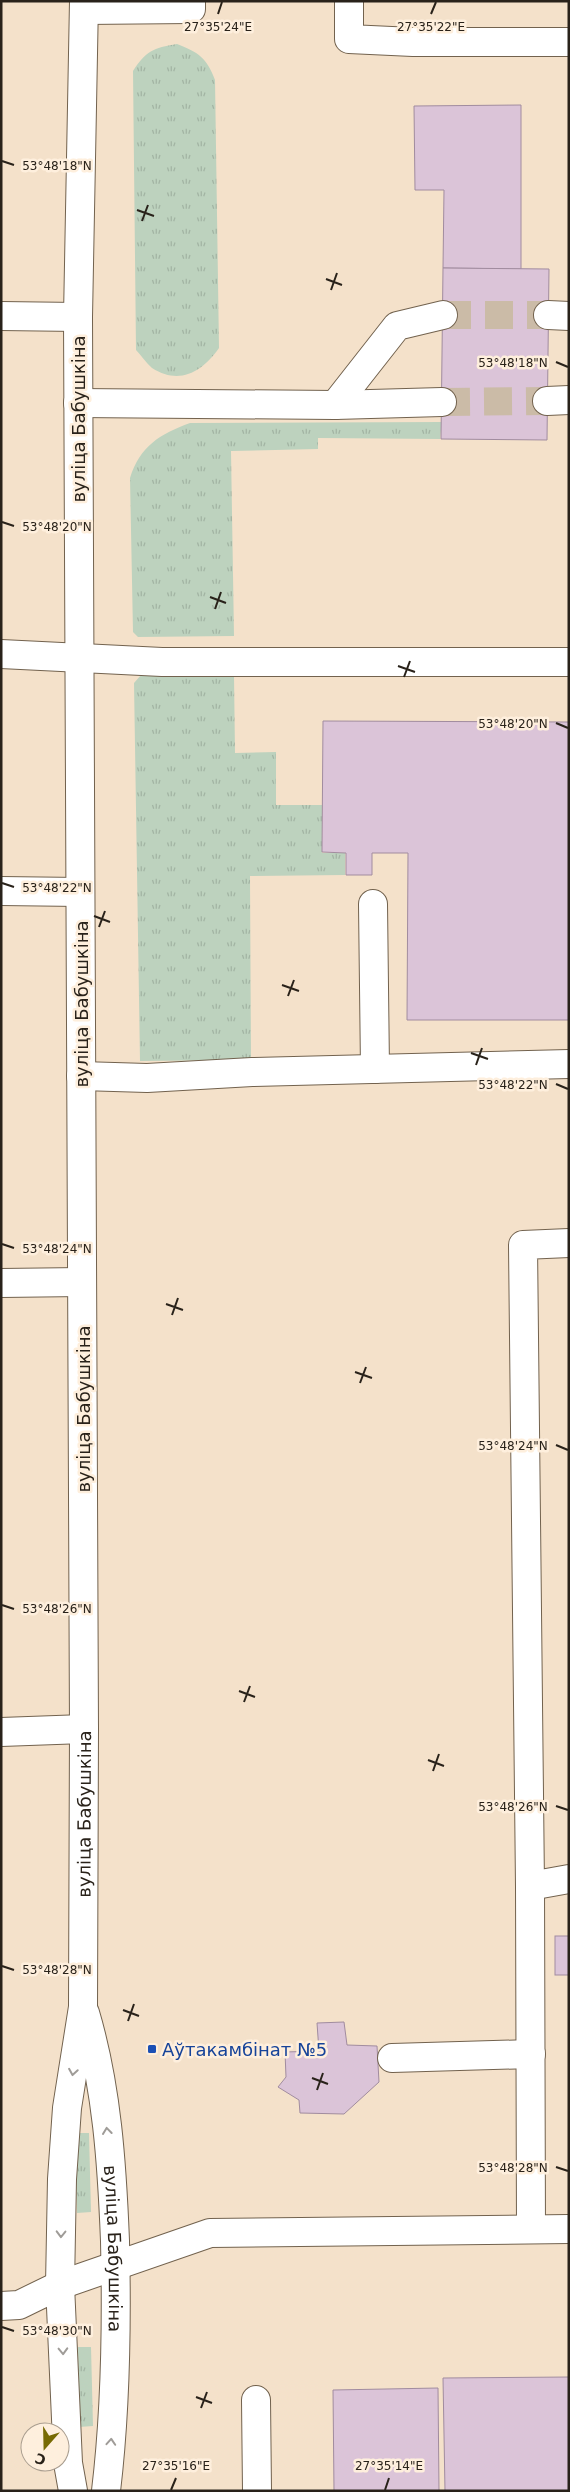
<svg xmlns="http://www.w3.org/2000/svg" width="570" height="2492" viewBox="0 0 570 2492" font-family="'DejaVu Sans',sans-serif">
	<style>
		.grass { fill: url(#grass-tufts) }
		.building { fill: #dbc4d8; stroke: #a18c9f }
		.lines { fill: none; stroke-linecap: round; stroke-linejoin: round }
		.minor-tunnel { stroke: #cbbba7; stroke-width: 28; stroke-dasharray: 28 14; stroke-linecap: butt }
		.minor-casing { stroke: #72624e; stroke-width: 30 }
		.minor { stroke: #fff; stroke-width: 28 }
		.oneway { stroke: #9f9c98 }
		.ticks { fill: none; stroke: #29221a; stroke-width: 2 }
		.transit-dot { fill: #1a4fb4; stroke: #feefdd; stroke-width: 2 }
		.labels { text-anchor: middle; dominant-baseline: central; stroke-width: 5; stroke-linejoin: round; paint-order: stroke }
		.street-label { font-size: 18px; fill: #29221a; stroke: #feefdd }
		.transit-label { font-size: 18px; fill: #164399; stroke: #feefdd; text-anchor: start }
		.ticks-label { font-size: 12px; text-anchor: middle; fill: #29221a; stroke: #feefdd; stroke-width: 5; stroke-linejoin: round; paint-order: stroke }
	</style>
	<defs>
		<pattern id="grass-tufts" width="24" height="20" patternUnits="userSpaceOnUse" patternTransform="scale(1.25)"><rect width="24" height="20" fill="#bdd2be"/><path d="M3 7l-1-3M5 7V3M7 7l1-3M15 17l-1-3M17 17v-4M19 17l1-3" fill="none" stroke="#a2b4a3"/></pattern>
	</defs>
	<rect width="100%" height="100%" fill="#f4e1ca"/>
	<g class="grass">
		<path d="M177 44C198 52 207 58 215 80L219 348C203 371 180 386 152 368 146 363 141 355 136 350L133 71C146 51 153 48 177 44Z"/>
		<path d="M442 422 440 439 318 438V449L231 451 234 636 138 637 133 632 130 478C140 446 160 434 190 423Z"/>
		<polygon points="141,675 234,675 235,753 276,752 276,805 322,805 322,853 345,853 345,875 250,876 251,1060 140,1061 134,683"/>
		<polygon points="75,2133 89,2133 91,2212 77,2213"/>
		<polygon points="78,2347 91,2347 93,2426 79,2427"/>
	</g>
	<g class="building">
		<polygon points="521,105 521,269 443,268 444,190 415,190 414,106"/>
		<polygon points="443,268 549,269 547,440 441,439"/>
		<polygon points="323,721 569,722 569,1020 407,1020 408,853 372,853 372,875 346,875 346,853 322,852"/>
		<rect x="555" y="1936" width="14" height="39"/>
		<polygon points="344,2022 347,2045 377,2046 379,2082 344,2114 300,2113 299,2100 278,2087 286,2077 285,2052 319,2051 317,2023"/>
		<polygon points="569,2377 569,2491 445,2491 443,2378"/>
		<polygon points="438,2388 439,2491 334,2491 333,2390"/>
	</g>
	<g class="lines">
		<g class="minor-tunnel">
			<polyline points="443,315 548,315"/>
			<polyline points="442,402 547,401"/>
		</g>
		<defs>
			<g id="minor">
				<polyline points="349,1 349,39 413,42 569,42"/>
				<polyline points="84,10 191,9 191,1"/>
				<polyline points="548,315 569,316"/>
				<polyline points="1,316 78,317"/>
				<polyline points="547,401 569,400"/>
				<polyline points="78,403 335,405 442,402"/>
				<polyline points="335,405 397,326 443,315"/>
				<polyline points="1,654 162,662 569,662"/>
				<polyline points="1,891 80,892"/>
				<polyline points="373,904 375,1069"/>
				<polyline points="81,1076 147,1078 252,1072 569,1064"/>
				<polyline points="1,1283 82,1282"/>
				<polyline points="1,1732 84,1729"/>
				<polyline points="530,1886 569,1879"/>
				<path id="s1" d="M85 2013C107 2087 112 2165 115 2241 117 2325 116 2408 106 2491"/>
				<polyline points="392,2058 531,2054"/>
				<polyline points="531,2229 530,1886 523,1245 569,1243"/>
				<polyline points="1,2306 19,2305 60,2285 210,2233 569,2229"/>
				<polyline points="256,2400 257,2491"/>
				<path id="s2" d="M73 2491 68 2463 60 2285 62 2179 67 2108 83 2007 84 1729 78 317 84 1"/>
			</g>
		</defs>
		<use href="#minor" class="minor-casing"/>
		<use href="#minor" class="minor"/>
	</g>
	<defs><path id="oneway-chevron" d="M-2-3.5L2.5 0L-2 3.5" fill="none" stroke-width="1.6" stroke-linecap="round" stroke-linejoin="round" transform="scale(1.25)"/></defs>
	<g class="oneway">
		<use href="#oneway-chevron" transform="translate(73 2072) rotate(99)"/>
		<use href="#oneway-chevron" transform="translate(107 2131) rotate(-97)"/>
		<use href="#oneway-chevron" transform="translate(61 2234) rotate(91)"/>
		<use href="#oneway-chevron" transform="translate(63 2351) rotate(88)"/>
		<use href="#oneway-chevron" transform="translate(111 2442) rotate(-86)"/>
	</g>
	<path class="ticks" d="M218 14 222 2M431 14 436 2M2 161 14 165M137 210 154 216M142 221 148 205M326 279 342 285M331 290 337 273M556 362 568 367M2 522 14 526M210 597 226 603M215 609 221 592M398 666 415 672M404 677 410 661M556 723 568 728M2 883 14 887M94 916 110 922M99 927 105 911M282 985 299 991M288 996 294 980M471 1053 488 1059M476 1065 482 1048M556 1084 568 1089M2 1244 14 1248M166 1304 183 1310M172 1315 178 1298M355 1372 372 1378M360 1383 366 1367M556 1445 568 1450M2 1605 14 1609M239 1691 255 1697M244 1702 250 1686M428 1760 444 1766M433 1771 439 1754M556 1806 568 1810M2 1966 14 1970M123 2010 139 2016M128 2021 134 2004M312 2078 328 2084M317 2090 323 2073M556 2167 568 2171M2 2327 14 2331M196 2397 212 2403M201 2408 207 2392M171 2490 176 2478M385 2490 389 2478"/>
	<rect class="transit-dot" x="147" y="2044" width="10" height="10" rx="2.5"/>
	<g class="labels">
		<g class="street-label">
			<text transform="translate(78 419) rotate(-90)">вуліца Бабушкіна</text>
			<text transform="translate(81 1004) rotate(-90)">вуліца Бабушкіна</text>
			<text transform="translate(83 1409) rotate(-90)">вуліца Бабушкіна</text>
			<text stroke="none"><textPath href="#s2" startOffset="679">вуліца Бабушкіна</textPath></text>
			<text stroke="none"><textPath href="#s1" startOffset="238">вуліца Бабушкіна</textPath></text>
		</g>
		<g class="transit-label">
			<text x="162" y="2049">Аўтакамбінат №5</text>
		</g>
	</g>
	<g class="ticks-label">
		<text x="218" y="31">27°35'24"E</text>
		<text x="431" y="31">27°35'22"E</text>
		<text x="57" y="170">53°48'18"N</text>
		<text x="513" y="367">53°48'18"N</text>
		<text x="57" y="531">53°48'20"N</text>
		<text x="513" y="728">53°48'20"N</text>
		<text x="57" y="892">53°48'22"N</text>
		<text x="513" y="1089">53°48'22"N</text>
		<text x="57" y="1253">53°48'24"N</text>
		<text x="513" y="1450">53°48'24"N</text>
		<text x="57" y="1613">53°48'26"N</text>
		<text x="513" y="1811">53°48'26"N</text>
		<text x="57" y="1974">53°48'28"N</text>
		<text x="513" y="2172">53°48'28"N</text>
		<text x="57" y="2335">53°48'30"N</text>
		<text x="176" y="2470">27°35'16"E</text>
		<text x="389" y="2470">27°35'14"E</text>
	</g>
	<rect width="570" height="2492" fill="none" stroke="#29221a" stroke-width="5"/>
	<g transform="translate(45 2447) rotate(200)"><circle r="24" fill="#feefdd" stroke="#a99d8f"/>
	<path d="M0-4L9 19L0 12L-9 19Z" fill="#776a03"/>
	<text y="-8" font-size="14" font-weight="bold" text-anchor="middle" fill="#29221a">С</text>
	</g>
</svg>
